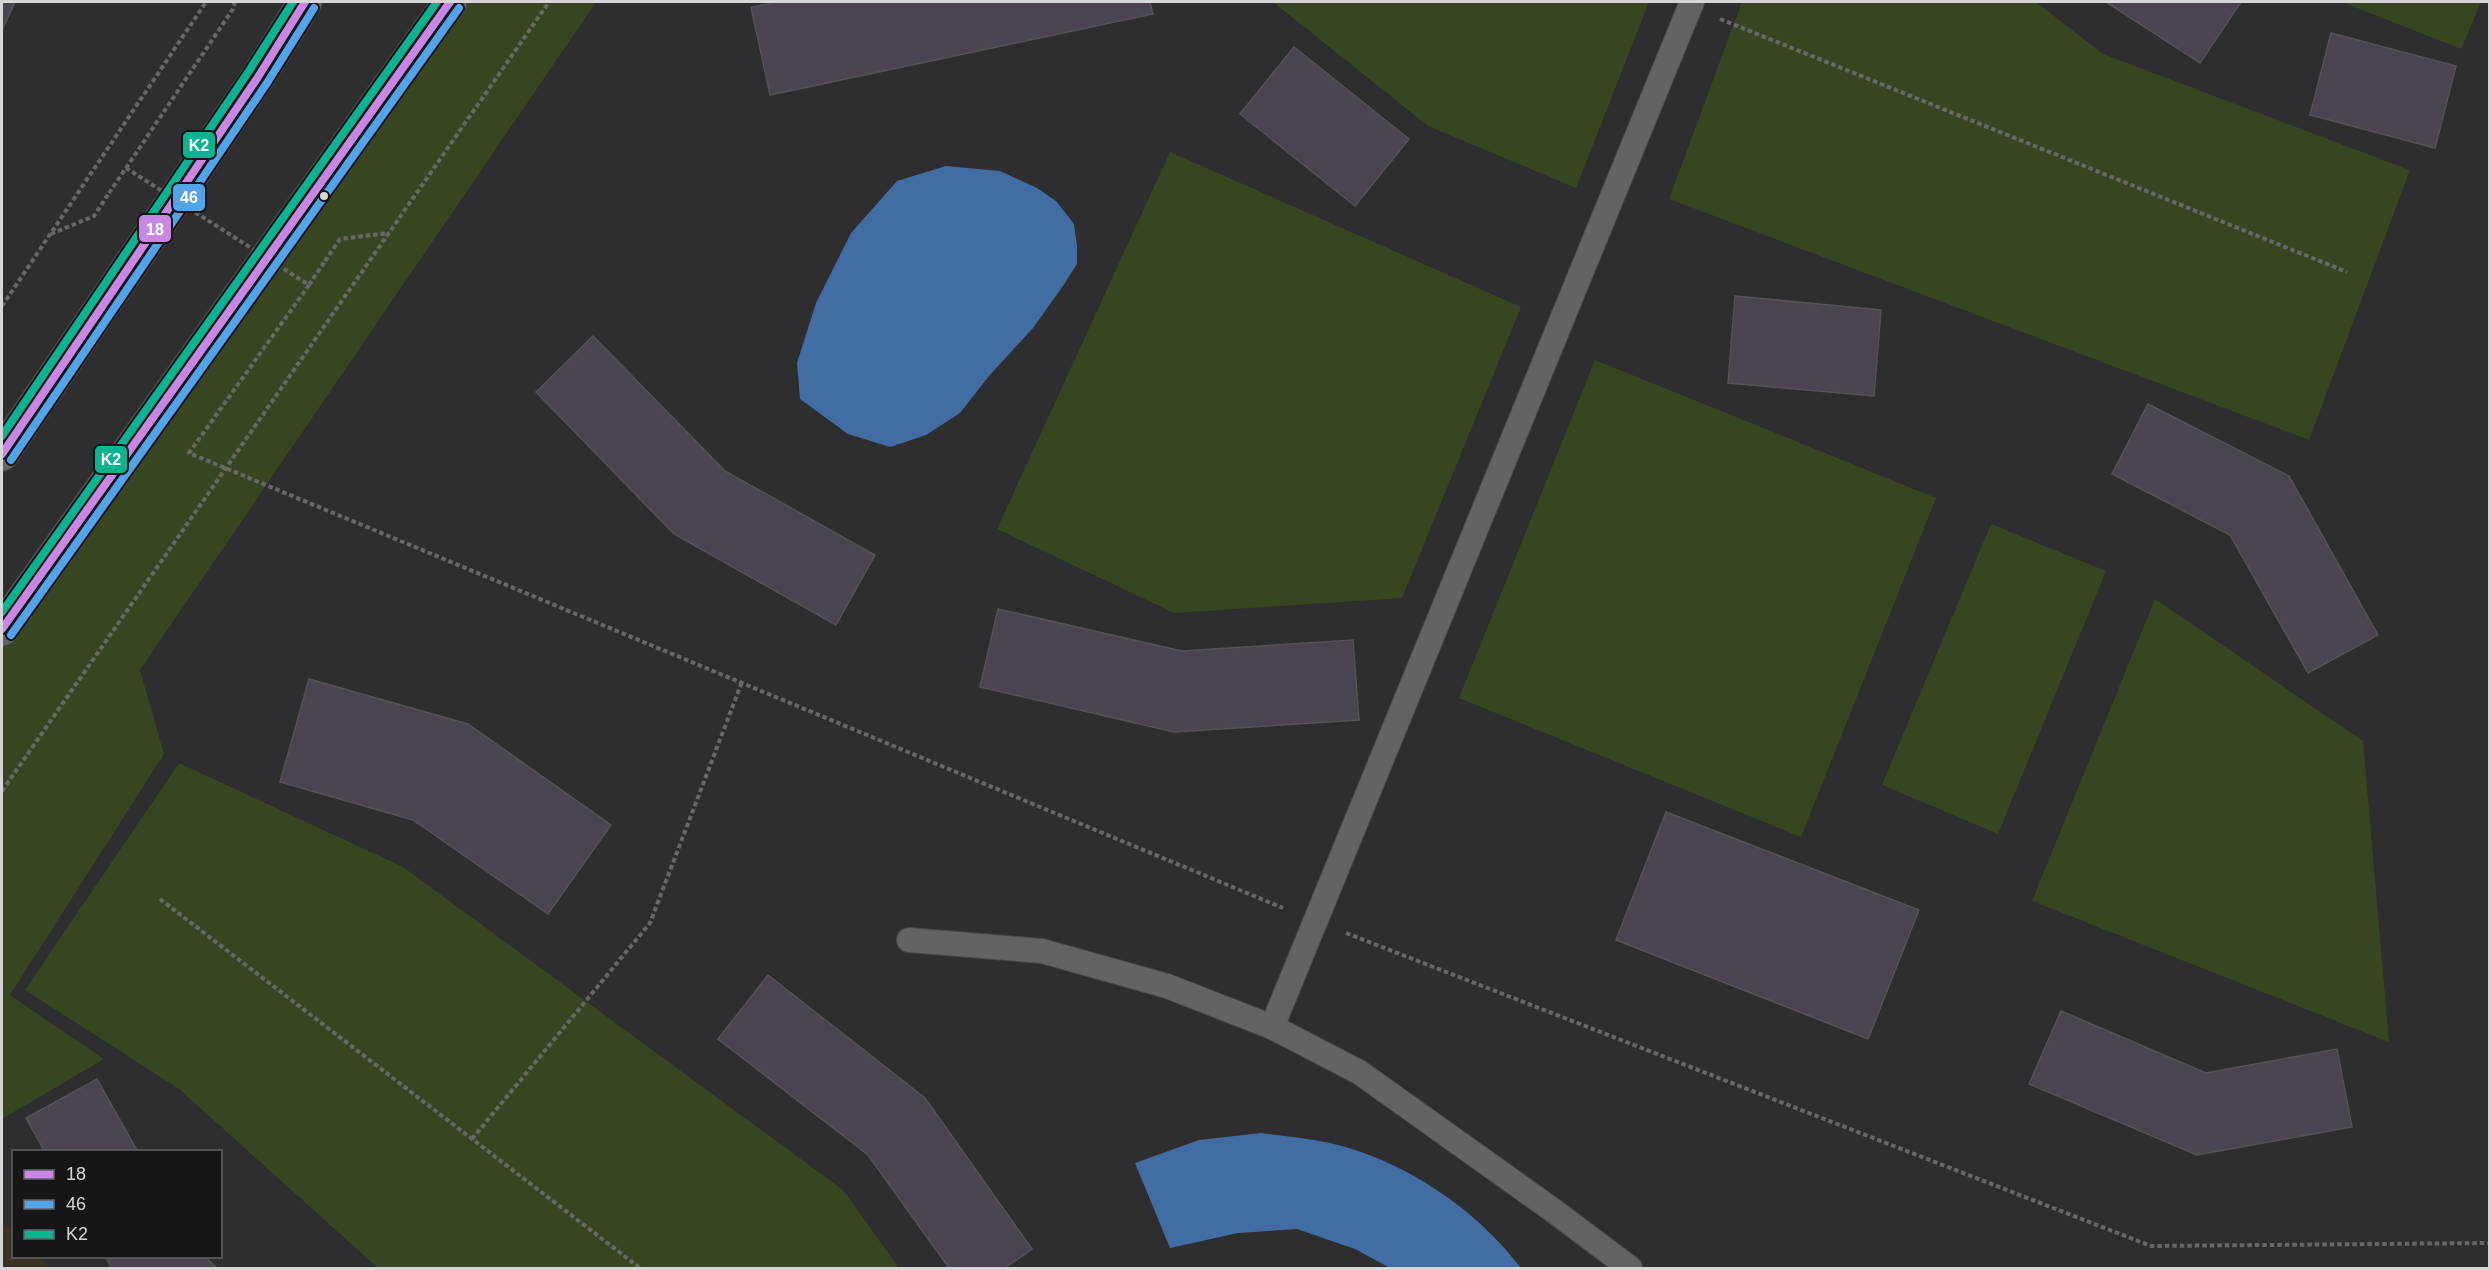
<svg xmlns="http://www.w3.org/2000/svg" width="2491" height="1270" viewBox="0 0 2491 1270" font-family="Arial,sans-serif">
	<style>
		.education { fill: #3c3125 }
		.green { fill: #374621 }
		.water { fill: #426da3 }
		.building { fill: #4a4350; stroke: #545354; stroke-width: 1.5 }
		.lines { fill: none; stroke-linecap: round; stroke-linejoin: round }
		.lane-casing { stroke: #49484a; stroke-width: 26 }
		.primary-casing { stroke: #49484a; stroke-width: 35 }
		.path { stroke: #676768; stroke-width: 4; stroke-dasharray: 4.5 3; stroke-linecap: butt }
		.lane { stroke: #626363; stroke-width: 24 }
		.primary { stroke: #636364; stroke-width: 33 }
		.path-bridge { stroke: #676768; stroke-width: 4; stroke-dasharray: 4.5 3; stroke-linecap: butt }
		.bus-1-casing { stroke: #161517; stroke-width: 12 }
		.bus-2-casing { stroke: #161517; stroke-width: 12 }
		.bus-3-casing { stroke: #161517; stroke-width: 12 }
		.bus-1 { stroke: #c787e3; stroke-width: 8 }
		.bus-2 { stroke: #53a3e8; stroke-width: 8 }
		.bus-3 { stroke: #0db291; stroke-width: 8 }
		.bus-dot { fill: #d6d5d7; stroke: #161517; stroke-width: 2 }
		.line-badge { stroke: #161517; stroke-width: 2 }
		.badge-label { font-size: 16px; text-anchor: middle; font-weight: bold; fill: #fff }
	</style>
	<rect width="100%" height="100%" fill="#2e2d2f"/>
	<polygon class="education" points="2,1222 13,1230 14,1256 40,1257 50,1268 2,1268"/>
	<g class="green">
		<polygon points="452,2 596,2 140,670 164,754 10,995 104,1059 2,1119 2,632"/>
		<polygon points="1273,2 1649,2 1576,188 1428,126"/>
		<polygon points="1742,2 2036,2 2103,54 2410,170 2309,440 1669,199"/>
		<polygon points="2342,2 2481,2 2461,49"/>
		<polygon points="1170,152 1521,307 1402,598 1174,613 997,529"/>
		<polygon points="1595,360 1936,498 1801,837 1459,698"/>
		<polygon points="1991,524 2106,571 1998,834 1882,785"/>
		<polygon points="2155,599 2363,741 2389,1042 2032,901"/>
		<polygon points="179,763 403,867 843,1190 899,1268 378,1268 179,1089 25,990"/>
	</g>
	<g class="water">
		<polygon points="946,166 1000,171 1037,188 1056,201 1074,224 1077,246 1077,264 1063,286 1033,328 989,376 960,413 926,435 890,447 848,434 800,399 797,363 816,303 851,233 897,181"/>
		<path d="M1261 1133C1284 1136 1308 1138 1330 1143 1404 1160 1475 1208 1521 1268H1390L1355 1249 1297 1229 1238 1233 1170 1248 1135 1163 1199 1140Z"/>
	</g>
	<g class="building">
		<polygon points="2,2 15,2 2,30"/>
		<polygon points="779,2 1150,2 1153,14 770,95 751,7"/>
		<polygon points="2106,2 2241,2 2200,63"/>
		<polygon points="2331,33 2456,66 2435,148 2310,115"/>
		<polygon points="1294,47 1409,139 1355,206 1240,114"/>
		<polygon points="1735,296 1881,310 1874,396 1728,383"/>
		<polygon points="593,336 725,471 875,555 836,625 674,534 536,392"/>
		<polygon points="2148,404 2289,476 2378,635 2308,673 2230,535 2112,474"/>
		<polygon points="998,609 1182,651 1353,640 1359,720 1174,732 980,687"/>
		<polygon points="309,679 468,724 611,825 548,914 413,820 280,782"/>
		<polygon points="1666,812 1919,910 1868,1039 1616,940"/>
		<polygon points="768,975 925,1098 1032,1249 1005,1268 949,1268 868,1155 718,1039"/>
		<polygon points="2061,1011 2206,1073 2337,1049 2352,1127 2197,1155 2029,1084"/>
		<polygon points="97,1079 138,1152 45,1152 26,1118"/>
		<polygon points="105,1256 204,1256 217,1268 112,1268"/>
	</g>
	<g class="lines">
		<defs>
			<g id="lane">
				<polyline points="909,940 1042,951 1167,986 1272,1027"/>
				<polyline points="1630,1268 1554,1211 1359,1072 1272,1027 1692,2"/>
			</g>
			<g id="primary">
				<polyline points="2,454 258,77 305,2"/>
				<polyline points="2,629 450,2"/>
			</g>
		</defs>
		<use href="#lane" class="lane-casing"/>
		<use href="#primary" class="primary-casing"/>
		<g class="path">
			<polyline points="1720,19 2347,272"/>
			<polyline points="126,168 233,9 235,2"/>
			<polyline points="51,234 94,216 109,193"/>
			<polyline points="325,261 340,239 389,233"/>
			<polyline points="309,285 189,453 1283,908"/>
			<polyline points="2,306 206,2"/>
			<polyline points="2,791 549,2"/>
			<polyline points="160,899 640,1268"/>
			<polyline points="1346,933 2151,1246 2490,1243"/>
			<polyline points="472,1139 650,923 742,682"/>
		</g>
		<use href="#lane" class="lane"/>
		<use href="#primary" class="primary"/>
		<polyline class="path-bridge" points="109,193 126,168 309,285 325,261"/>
		<defs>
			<g id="bus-1">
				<polyline points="2,454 258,77 305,2"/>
				<polyline points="2,629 450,2"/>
			</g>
			<g id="bus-2">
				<polyline points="11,460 267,83 314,8"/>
				<polyline points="11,635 459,8"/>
			</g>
			<g id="bus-3">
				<polyline points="2,436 249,71 293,2"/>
				<polyline points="2,612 437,2"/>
			</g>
		</defs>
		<use href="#bus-1" class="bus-1-casing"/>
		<use href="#bus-2" class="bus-2-casing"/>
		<use href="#bus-3" class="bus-3-casing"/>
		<use href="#bus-1" class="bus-1"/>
		<use href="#bus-2" class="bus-2"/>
		<use href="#bus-3" class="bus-3"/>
	</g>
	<circle class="bus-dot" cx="324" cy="196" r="5"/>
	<g class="line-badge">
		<rect x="182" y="131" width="34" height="28" rx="6" fill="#0db291"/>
		<rect x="172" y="183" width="34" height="29" rx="6" fill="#53a3e8"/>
		<rect x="138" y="214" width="34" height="29" rx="6" fill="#c787e3"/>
		<rect x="94" y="445" width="34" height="29" rx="6" fill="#0db291"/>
	</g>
	<g class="badge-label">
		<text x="199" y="151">K2</text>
		<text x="189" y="203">46</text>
		<text x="155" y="235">18</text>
		<text x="111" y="465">K2</text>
	</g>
	<rect width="2491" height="1270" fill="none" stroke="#d6d5d7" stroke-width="6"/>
	<rect x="12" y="1150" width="210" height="108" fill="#161517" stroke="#636264" stroke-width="1.5"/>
	<rect x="24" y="1170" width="30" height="9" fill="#c787e3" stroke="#636264" stroke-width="1.5"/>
	<text x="66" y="1180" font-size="18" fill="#d6d5d7">18</text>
	<rect x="24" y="1200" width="30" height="9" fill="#53a3e8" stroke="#636264" stroke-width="1.5"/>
	<text x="66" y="1210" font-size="18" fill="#d6d5d7">46</text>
	<rect x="24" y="1230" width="30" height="9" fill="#0db291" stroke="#636264" stroke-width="1.5"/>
	<text x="66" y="1240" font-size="18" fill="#d6d5d7">K2</text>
</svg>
